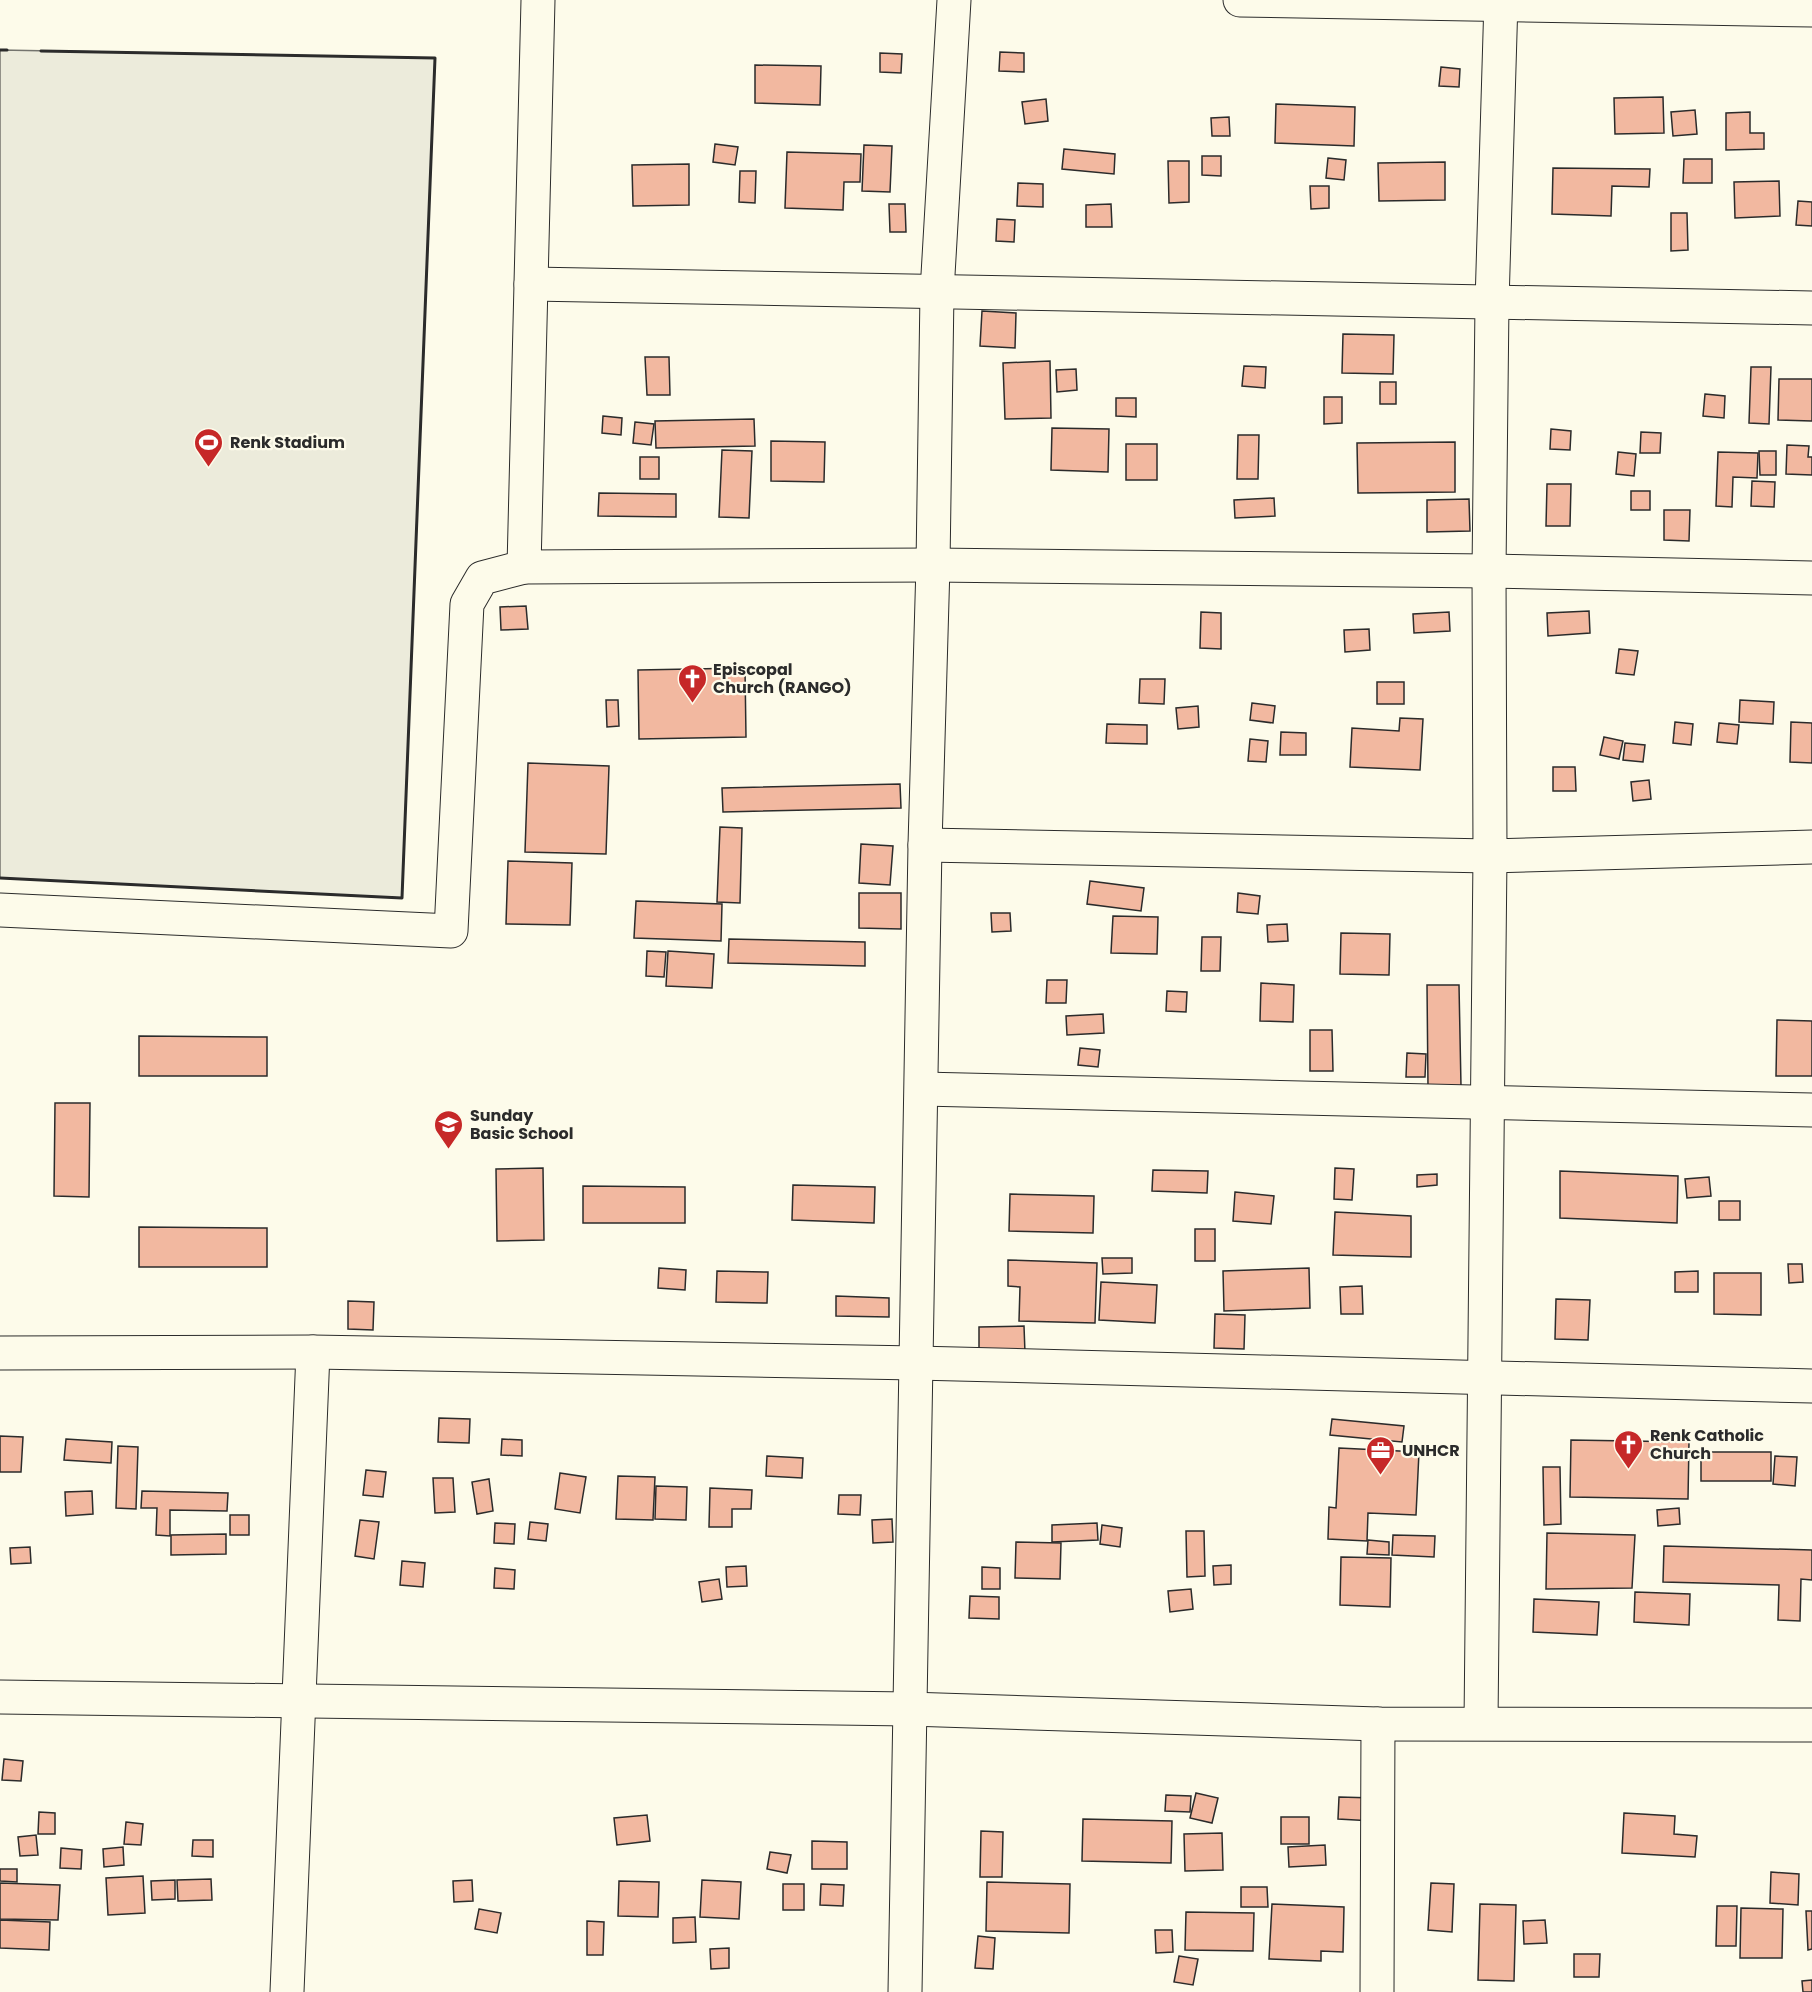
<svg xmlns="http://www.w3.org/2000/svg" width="1812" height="1992" viewBox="0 0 1812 1992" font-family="Poppins,sans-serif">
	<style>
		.green { fill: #ecebdb; stroke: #74746e; stroke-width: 1.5 }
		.building { fill: #f2b8a0; stroke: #2b2b2b; stroke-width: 1.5 }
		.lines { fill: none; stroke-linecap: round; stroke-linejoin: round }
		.minor-casing { stroke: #2b2b2b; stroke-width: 35 }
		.minor { stroke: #fdfbea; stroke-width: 33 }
		.wall { stroke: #2b2b2b; stroke-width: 3 }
		.labels { text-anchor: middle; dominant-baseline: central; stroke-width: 4.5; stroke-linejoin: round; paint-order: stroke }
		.poi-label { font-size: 16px; font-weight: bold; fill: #2b2b2b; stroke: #fdfbea; text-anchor: start }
	</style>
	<rect width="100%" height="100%" fill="#fdfbea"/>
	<polygon class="green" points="0,50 435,58 402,898 0,878"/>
	<g class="building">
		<polygon points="1000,52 1024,53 1024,72 999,71"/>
		<polygon points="880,53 902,54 901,73 880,72"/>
		<polygon points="755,65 821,66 820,105 755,103"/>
		<polygon points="1441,67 1460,69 1459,87 1439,86"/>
		<polygon points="1663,97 1664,133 1615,134 1614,98"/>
		<polygon points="1046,99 1048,121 1025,124 1022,102"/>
		<polygon points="1276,104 1355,107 1354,146 1275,143"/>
		<polygon points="1695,110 1697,134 1673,136 1671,112"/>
		<polygon points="1750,112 1750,133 1764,133 1764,149 1726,150 1726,113"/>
		<polygon points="1229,117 1230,136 1212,136 1211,118"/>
		<polygon points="715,144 738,147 735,165 713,162"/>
		<polygon points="864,145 892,146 890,192 862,191"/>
		<polygon points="1064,149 1115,154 1114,174 1062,169"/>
		<polygon points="787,152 861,154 860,182 844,182 843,210 785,208"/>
		<polygon points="1202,156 1221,156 1221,176 1202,175"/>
		<polygon points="1328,158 1346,160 1344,180 1326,178"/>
		<polygon points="1684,159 1712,159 1712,183 1683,183"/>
		<polygon points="1168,161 1189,161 1189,202 1169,203"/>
		<polygon points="1445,162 1445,200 1379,201 1378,163"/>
		<polygon points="689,164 689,205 633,206 632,165"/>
		<polygon points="1553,168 1650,169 1649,187 1612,186 1611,216 1552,214"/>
		<polygon points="740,171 756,171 755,203 739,202"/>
		<polygon points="1779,181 1780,216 1735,218 1734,182"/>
		<polygon points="1018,183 1043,184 1043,207 1017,206"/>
		<polygon points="1310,186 1329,186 1329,208 1311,209"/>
		<polygon points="1798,201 1812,202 1812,226 1796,225"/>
		<polygon points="889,204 905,204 906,232 890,232"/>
		<polygon points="1111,204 1112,227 1086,227 1086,205"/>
		<polygon points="1671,213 1687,213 1688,250 1671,251"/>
		<polygon points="997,219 1015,220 1014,242 996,241"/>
		<polygon points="982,311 1016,313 1015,348 980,346"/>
		<polygon points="1343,334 1394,335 1393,374 1342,373"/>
		<polygon points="645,357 669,357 670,395 647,395"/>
		<polygon points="1050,361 1051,418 1005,419 1003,363"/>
		<polygon points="1244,366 1266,367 1265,388 1242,386"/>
		<polygon points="1751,367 1771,367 1769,424 1749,423"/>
		<polygon points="1076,369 1077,390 1057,392 1056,370"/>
		<polygon points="1779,379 1812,379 1812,421 1778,420"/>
		<rect x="1380" y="382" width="16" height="22"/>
		<polygon points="1705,394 1725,396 1724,418 1703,416"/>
		<polygon points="1324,397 1342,397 1342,423 1324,424"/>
		<polygon points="1116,398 1136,398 1136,417 1116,416"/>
		<polygon points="603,416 622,418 621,435 602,433"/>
		<polygon points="754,419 755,446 656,448 655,421"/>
		<polygon points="635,422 654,424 651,445 633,443"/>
		<polygon points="1052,428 1109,429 1108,472 1051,470"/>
		<polygon points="1551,429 1571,431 1570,450 1550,449"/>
		<polygon points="1641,432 1661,433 1660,453 1640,453"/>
		<polygon points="1238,435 1259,435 1258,479 1237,479"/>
		<polygon points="771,441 825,442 824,482 771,481"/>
		<polygon points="1455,442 1455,492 1358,493 1357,443"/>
		<rect x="1126" y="444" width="31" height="36"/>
		<polygon points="1787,445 1809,446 1808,457 1812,457 1812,475 1786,474"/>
		<polygon points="722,450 752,451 749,518 719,517"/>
		<polygon points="1759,451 1776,451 1776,475 1760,475"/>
		<polygon points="1618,452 1636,454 1634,476 1616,474"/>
		<polygon points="1718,452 1758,453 1757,478 1733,477 1732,507 1716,506"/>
		<rect x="640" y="457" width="19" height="22"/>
		<polygon points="1752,481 1775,482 1774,507 1751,506"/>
		<polygon points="1547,484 1571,484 1570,526 1546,526"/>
		<rect x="1631" y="491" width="19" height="19"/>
		<polygon points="599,493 676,494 676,517 598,516"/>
		<polygon points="1274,498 1275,516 1235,518 1234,500"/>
		<polygon points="1469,499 1470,531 1427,532 1427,500"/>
		<polygon points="1664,510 1690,510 1689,541 1664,540"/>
		<polygon points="526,606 528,629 501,630 500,607"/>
		<polygon points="1589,611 1590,633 1548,636 1547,613"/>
		<polygon points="1201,612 1221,613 1221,649 1200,648"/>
		<polygon points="1449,612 1450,631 1414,633 1413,614"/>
		<polygon points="1369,629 1370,650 1345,652 1344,630"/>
		<polygon points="1619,649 1638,651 1634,675 1616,673"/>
		<polygon points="745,668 746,737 639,739 638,670"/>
		<polygon points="1140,679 1165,679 1164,704 1139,703"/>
		<rect x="1377" y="682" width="27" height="22"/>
		<polygon points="606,700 618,700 619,726 607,727"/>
		<polygon points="1740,700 1774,702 1773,724 1739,722"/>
		<polygon points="1252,703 1275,706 1273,723 1250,720"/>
		<polygon points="1198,706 1199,727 1178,729 1176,708"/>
		<polygon points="1400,718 1423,719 1420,770 1350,767 1352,728 1399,731"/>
		<polygon points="1675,722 1693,724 1691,745 1673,743"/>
		<polygon points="1791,722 1812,723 1812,763 1790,762"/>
		<polygon points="1719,723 1739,725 1737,744 1717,742"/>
		<polygon points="1107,724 1147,725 1147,744 1106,743"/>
		<polygon points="1281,732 1306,733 1306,755 1280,755"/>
		<polygon points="1604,737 1623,741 1619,759 1600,755"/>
		<polygon points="1250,739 1268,741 1266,762 1248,761"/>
		<polygon points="1625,743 1645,745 1643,762 1623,760"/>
		<polygon points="528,763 609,766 606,854 525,852"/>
		<polygon points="1553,767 1575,767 1576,791 1553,791"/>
		<polygon points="1649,780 1651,799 1633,801 1631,782"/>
		<polygon points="900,784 901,808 723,812 722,788"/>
		<polygon points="720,827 742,828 740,903 717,902"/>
		<polygon points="861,844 893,846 890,885 859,883"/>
		<polygon points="508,861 572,863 570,925 506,924"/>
		<polygon points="1090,881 1144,888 1141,911 1087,904"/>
		<polygon points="859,893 901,893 901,929 859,928"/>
		<polygon points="1238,893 1260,896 1258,914 1237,912"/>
		<polygon points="636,901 722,904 721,941 634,938"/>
		<polygon points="991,913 1010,913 1011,931 992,932"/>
		<polygon points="1113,916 1158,917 1157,954 1111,953"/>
		<polygon points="1287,924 1288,941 1268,942 1267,925"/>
		<polygon points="1341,933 1390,934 1389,975 1340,974"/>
		<polygon points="1202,937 1221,937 1220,971 1201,971"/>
		<polygon points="729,939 865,942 865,966 728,963"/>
		<polygon points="647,951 666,952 664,977 646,976"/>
		<polygon points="668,951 714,954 712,988 666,986"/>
		<polygon points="1047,980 1067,980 1066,1003 1046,1003"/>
		<polygon points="1261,983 1294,985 1293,1022 1260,1021"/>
		<polygon points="1427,985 1459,985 1461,1086 1428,1087"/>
		<polygon points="1167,991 1187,992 1186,1012 1166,1011"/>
		<polygon points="1103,1014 1104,1033 1067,1035 1066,1016"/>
		<polygon points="1777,1020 1812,1021 1812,1076 1776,1076"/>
		<polygon points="1310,1030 1332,1030 1333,1071 1310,1071"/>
		<polygon points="139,1036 267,1037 267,1076 139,1076"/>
		<polygon points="1080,1048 1100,1050 1098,1067 1078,1065"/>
		<polygon points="1407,1053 1426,1054 1425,1077 1406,1077"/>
		<polygon points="55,1103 90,1103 89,1197 54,1196"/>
		<polygon points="543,1168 544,1240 497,1241 496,1169"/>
		<polygon points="1335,1168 1354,1169 1352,1200 1334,1199"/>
		<polygon points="1153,1170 1208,1171 1207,1193 1152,1191"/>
		<polygon points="1560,1171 1678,1176 1677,1223 1560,1218"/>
		<polygon points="1437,1174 1437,1185 1417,1187 1417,1175"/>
		<polygon points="1709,1177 1711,1196 1687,1198 1685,1179"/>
		<polygon points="793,1185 875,1187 874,1223 792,1220"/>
		<polygon points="583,1186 685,1187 685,1223 583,1223"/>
		<polygon points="1235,1192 1274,1196 1271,1224 1233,1221"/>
		<polygon points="1010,1194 1094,1196 1093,1233 1009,1231"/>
		<rect x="1719" y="1201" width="21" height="19"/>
		<polygon points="1335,1212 1411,1216 1411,1257 1333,1255"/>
		<polygon points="139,1227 267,1228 267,1267 139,1267"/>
		<rect x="1195" y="1229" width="20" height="32"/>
		<polygon points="1102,1258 1132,1258 1132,1273 1103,1274"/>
		<polygon points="1008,1260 1097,1263 1095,1323 1019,1321 1020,1287 1008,1286"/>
		<polygon points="1788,1264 1802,1264 1803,1282 1789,1283"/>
		<polygon points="659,1268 686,1270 685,1290 658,1288"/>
		<polygon points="1309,1268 1310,1308 1224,1311 1223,1271"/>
		<polygon points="717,1271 768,1272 767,1303 716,1302"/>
		<polygon points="1698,1271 1698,1292 1675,1292 1675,1272"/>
		<polygon points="1714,1273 1761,1273 1761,1315 1714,1314"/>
		<polygon points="1101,1282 1157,1285 1155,1323 1099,1320"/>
		<polygon points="1362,1286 1363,1314 1341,1314 1340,1287"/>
		<polygon points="836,1296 889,1298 889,1317 836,1316"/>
		<polygon points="1556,1299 1590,1300 1588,1340 1555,1339"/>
		<polygon points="348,1301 374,1302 373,1330 348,1329"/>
		<polygon points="1215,1314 1245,1315 1244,1349 1214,1348"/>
		<polygon points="1024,1326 1025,1353 979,1354 979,1327"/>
		<polygon points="439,1418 470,1419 469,1443 438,1442"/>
		<polygon points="1332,1419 1404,1426 1402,1442 1330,1435"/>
		<polygon points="0,1436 23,1437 21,1472 0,1472"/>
		<polygon points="66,1439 112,1442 111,1463 64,1460"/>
		<polygon points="502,1439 522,1440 522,1456 501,1455"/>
		<polygon points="1571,1440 1689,1442 1688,1499 1570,1497"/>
		<polygon points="118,1446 138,1447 136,1509 116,1508"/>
		<polygon points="1339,1448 1419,1452 1416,1515 1368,1513 1367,1541 1328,1539 1329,1507 1336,1508"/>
		<rect x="1701" y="1452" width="70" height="29"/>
		<polygon points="767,1456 803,1458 802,1478 766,1476"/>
		<polygon points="1775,1456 1797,1457 1795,1486 1773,1484"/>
		<polygon points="1543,1467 1560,1467 1561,1524 1544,1525"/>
		<polygon points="366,1470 386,1472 383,1497 363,1495"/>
		<polygon points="560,1473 586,1477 580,1513 555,1509"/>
		<polygon points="618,1476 655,1477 653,1520 616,1519"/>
		<polygon points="433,1478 453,1478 455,1512 435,1513"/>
		<polygon points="489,1479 493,1511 477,1514 472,1482"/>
		<polygon points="656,1486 687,1487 686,1520 655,1519"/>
		<polygon points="710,1488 752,1490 751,1509 732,1509 732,1527 709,1527"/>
		<polygon points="92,1491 93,1514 66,1516 65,1492"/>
		<polygon points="142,1491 228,1493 227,1511 170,1510 170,1536 156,1535 157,1508 141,1508"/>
		<polygon points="839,1495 861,1495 860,1515 838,1514"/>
		<polygon points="1679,1508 1680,1524 1658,1526 1657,1510"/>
		<rect x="230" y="1515" width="19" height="20"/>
		<polygon points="892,1519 893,1542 873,1543 872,1520"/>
		<polygon points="360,1520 379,1522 374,1559 355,1556"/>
		<polygon points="530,1522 548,1524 546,1541 528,1539"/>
		<polygon points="495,1523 515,1524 514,1544 494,1543"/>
		<polygon points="1097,1523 1098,1540 1052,1542 1052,1525"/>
		<polygon points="1102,1525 1122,1528 1120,1547 1100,1544"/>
		<polygon points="1186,1531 1204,1531 1205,1576 1187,1577"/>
		<polygon points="1547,1533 1635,1535 1632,1588 1546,1589"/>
		<polygon points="226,1534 226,1554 171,1555 171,1535"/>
		<polygon points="1393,1535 1435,1536 1434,1557 1392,1555"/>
		<polygon points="1368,1540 1389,1542 1389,1555 1367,1554"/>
		<polygon points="1016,1542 1061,1543 1060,1579 1015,1578"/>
		<polygon points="1664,1546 1812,1550 1812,1580 1801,1579 1800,1621 1778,1620 1779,1585 1663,1582"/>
		<polygon points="30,1547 31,1563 11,1564 10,1548"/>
		<polygon points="1341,1557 1391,1558 1390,1607 1340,1605"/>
		<polygon points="402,1561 425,1563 423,1587 400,1585"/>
		<polygon points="1231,1565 1231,1584 1214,1585 1213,1566"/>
		<polygon points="746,1566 747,1586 727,1587 726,1567"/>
		<polygon points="982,1567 1000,1568 1000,1589 982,1589"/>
		<polygon points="495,1568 515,1570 514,1589 494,1588"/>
		<polygon points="719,1579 722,1599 702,1602 699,1582"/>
		<polygon points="1191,1589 1193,1609 1170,1612 1168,1591"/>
		<polygon points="1635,1592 1690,1594 1689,1625 1634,1622"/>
		<polygon points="970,1596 999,1597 999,1619 969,1618"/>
		<polygon points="1534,1599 1599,1602 1597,1635 1533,1632"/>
		<polygon points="4,1759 23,1761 21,1781 2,1780"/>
		<polygon points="1196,1793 1218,1798 1212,1823 1190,1818"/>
		<polygon points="1166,1795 1191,1796 1190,1812 1165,1811"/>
		<polygon points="1339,1797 1374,1798 1373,1821 1338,1819"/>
		<polygon points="39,1812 55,1813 55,1834 38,1834"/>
		<polygon points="1624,1813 1675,1816 1674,1834 1697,1836 1695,1857 1622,1853"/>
		<polygon points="647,1815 650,1841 617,1845 614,1818"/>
		<rect x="1281" y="1817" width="28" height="27"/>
		<polygon points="1083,1819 1172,1821 1171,1863 1082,1861"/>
		<polygon points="126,1822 143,1824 141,1845 124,1844"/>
		<polygon points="981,1831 1003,1832 1002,1877 980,1877"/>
		<polygon points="1222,1833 1223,1870 1185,1871 1184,1834"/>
		<polygon points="36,1835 38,1855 20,1856 18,1837"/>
		<polygon points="193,1840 213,1840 213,1857 192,1856"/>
		<polygon points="812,1841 847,1842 847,1869 812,1869"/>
		<polygon points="1325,1845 1326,1865 1289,1867 1288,1847"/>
		<polygon points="123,1847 124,1865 104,1867 103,1849"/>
		<polygon points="61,1848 82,1850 81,1869 60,1868"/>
		<polygon points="770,1852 791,1855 787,1873 767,1869"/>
		<polygon points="0,1869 17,1869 17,1882 0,1881"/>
		<polygon points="1771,1872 1799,1874 1798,1905 1770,1903"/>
		<polygon points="143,1876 145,1913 108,1915 106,1878"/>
		<polygon points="211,1879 212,1900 178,1901 177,1880"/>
		<polygon points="175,1880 175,1899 152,1900 151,1881"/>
		<polygon points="472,1880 473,1901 454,1902 453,1881"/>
		<polygon points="702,1880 741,1882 739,1919 700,1917"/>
		<polygon points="619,1881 659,1882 658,1917 618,1916"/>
		<polygon points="987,1882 1070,1884 1069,1933 986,1931"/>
		<polygon points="0,1883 60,1885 58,1920 0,1919"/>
		<polygon points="1431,1883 1454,1884 1452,1932 1428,1930"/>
		<rect x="783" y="1884" width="21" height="26"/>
		<polygon points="821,1884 844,1885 843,1906 820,1905"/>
		<polygon points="1241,1887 1267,1887 1268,1907 1241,1907"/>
		<polygon points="1272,1904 1344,1907 1343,1952 1321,1951 1321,1961 1269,1959"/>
		<polygon points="1480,1904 1516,1905 1514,1981 1478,1980"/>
		<polygon points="1717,1906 1737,1906 1736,1946 1716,1946"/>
		<polygon points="1741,1908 1783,1909 1782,1958 1740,1958"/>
		<polygon points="479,1909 501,1913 497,1933 475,1929"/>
		<polygon points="1806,1911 1812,1911 1812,1949 1808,1950"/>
		<polygon points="1186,1912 1254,1913 1253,1951 1185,1950"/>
		<polygon points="695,1917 696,1942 673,1943 673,1918"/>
		<polygon points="0,1920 50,1922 49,1950 0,1948"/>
		<polygon points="1545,1920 1547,1943 1524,1944 1523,1921"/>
		<polygon points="587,1921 604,1922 603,1955 587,1955"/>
		<polygon points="1155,1930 1172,1930 1173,1952 1156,1953"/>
		<polygon points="978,1936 995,1938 993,1969 975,1968"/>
		<polygon points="729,1948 729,1968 711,1969 710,1949"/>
		<polygon points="1574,1954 1600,1954 1599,1977 1574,1977"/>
		<polygon points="1179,1956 1198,1959 1193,1985 1174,1982"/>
		<polygon points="1812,1980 1812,1992 1803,1992 1802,1981"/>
	</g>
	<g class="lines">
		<defs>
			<g id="minor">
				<polyline points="538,0 524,567 933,565 1489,571 1812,578"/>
				<polyline points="1240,0 1812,10"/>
				<polyline points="531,284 1812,308"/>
				<polyline points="925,845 1490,856 1812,847"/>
				<polyline points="0,910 451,931 467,604 482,578 524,567"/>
				<polyline points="922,1089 1812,1110"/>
				<polyline points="0,1353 313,1352 916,1363 1812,1386"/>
				<polyline points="0,1697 909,1709 1378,1724 1812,1725"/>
				<polyline points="1481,1723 1490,856 1489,571 1492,303 1501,0"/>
				<polyline points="287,1992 313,1352"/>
				<polyline points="905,1992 925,845 933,565 937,292 954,0"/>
				<polyline points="1377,1992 1378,1724"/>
			</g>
		</defs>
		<use href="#minor" class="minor-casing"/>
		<use href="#minor" class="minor"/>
		<g class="wall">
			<polyline points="0,50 7,50"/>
			<polyline points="0,878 402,898 435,58 41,51"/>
		</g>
	</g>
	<defs>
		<symbol id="stadium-pin" viewBox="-11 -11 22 30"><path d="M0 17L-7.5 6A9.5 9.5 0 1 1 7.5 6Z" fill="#c62828" stroke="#fdfbea"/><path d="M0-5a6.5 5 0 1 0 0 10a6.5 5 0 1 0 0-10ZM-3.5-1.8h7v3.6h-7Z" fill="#fff"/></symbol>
		<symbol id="church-pin" viewBox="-11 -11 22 30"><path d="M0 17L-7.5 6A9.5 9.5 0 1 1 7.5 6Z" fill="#c62828" stroke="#fdfbea"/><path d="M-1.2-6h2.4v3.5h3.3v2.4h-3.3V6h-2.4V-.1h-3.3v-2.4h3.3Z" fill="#fff"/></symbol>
		<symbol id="school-pin" viewBox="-11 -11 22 30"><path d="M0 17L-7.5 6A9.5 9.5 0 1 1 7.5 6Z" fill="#c62828" stroke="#fdfbea"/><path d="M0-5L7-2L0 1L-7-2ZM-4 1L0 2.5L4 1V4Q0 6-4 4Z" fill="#fff"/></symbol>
		<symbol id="office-pin" viewBox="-11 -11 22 30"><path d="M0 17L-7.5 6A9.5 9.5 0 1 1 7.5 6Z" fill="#c62828" stroke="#fdfbea"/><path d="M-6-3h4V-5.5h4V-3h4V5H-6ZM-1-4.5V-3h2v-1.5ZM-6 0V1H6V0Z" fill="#fff"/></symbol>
	</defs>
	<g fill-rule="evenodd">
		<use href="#stadium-pin" x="192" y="426" width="33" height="45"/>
		<use href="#church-pin" x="676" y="662" width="33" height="45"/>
		<use href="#school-pin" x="432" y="1108" width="33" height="45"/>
		<use href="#church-pin" x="1612" y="1428" width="33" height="45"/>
		<use href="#office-pin" x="1364" y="1434" width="33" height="45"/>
	</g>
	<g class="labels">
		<g class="poi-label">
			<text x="230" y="442">Renk Stadium</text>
			<text x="713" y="669">Episcopal<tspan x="713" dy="18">Church (RANGO)</tspan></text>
			<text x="470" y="1115">Sunday<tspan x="470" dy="18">Basic School</tspan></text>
			<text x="1650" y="1435">Renk Catholic<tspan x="1650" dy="18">Church</tspan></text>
			<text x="1402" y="1450">UNHCR</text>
		</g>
	</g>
</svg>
